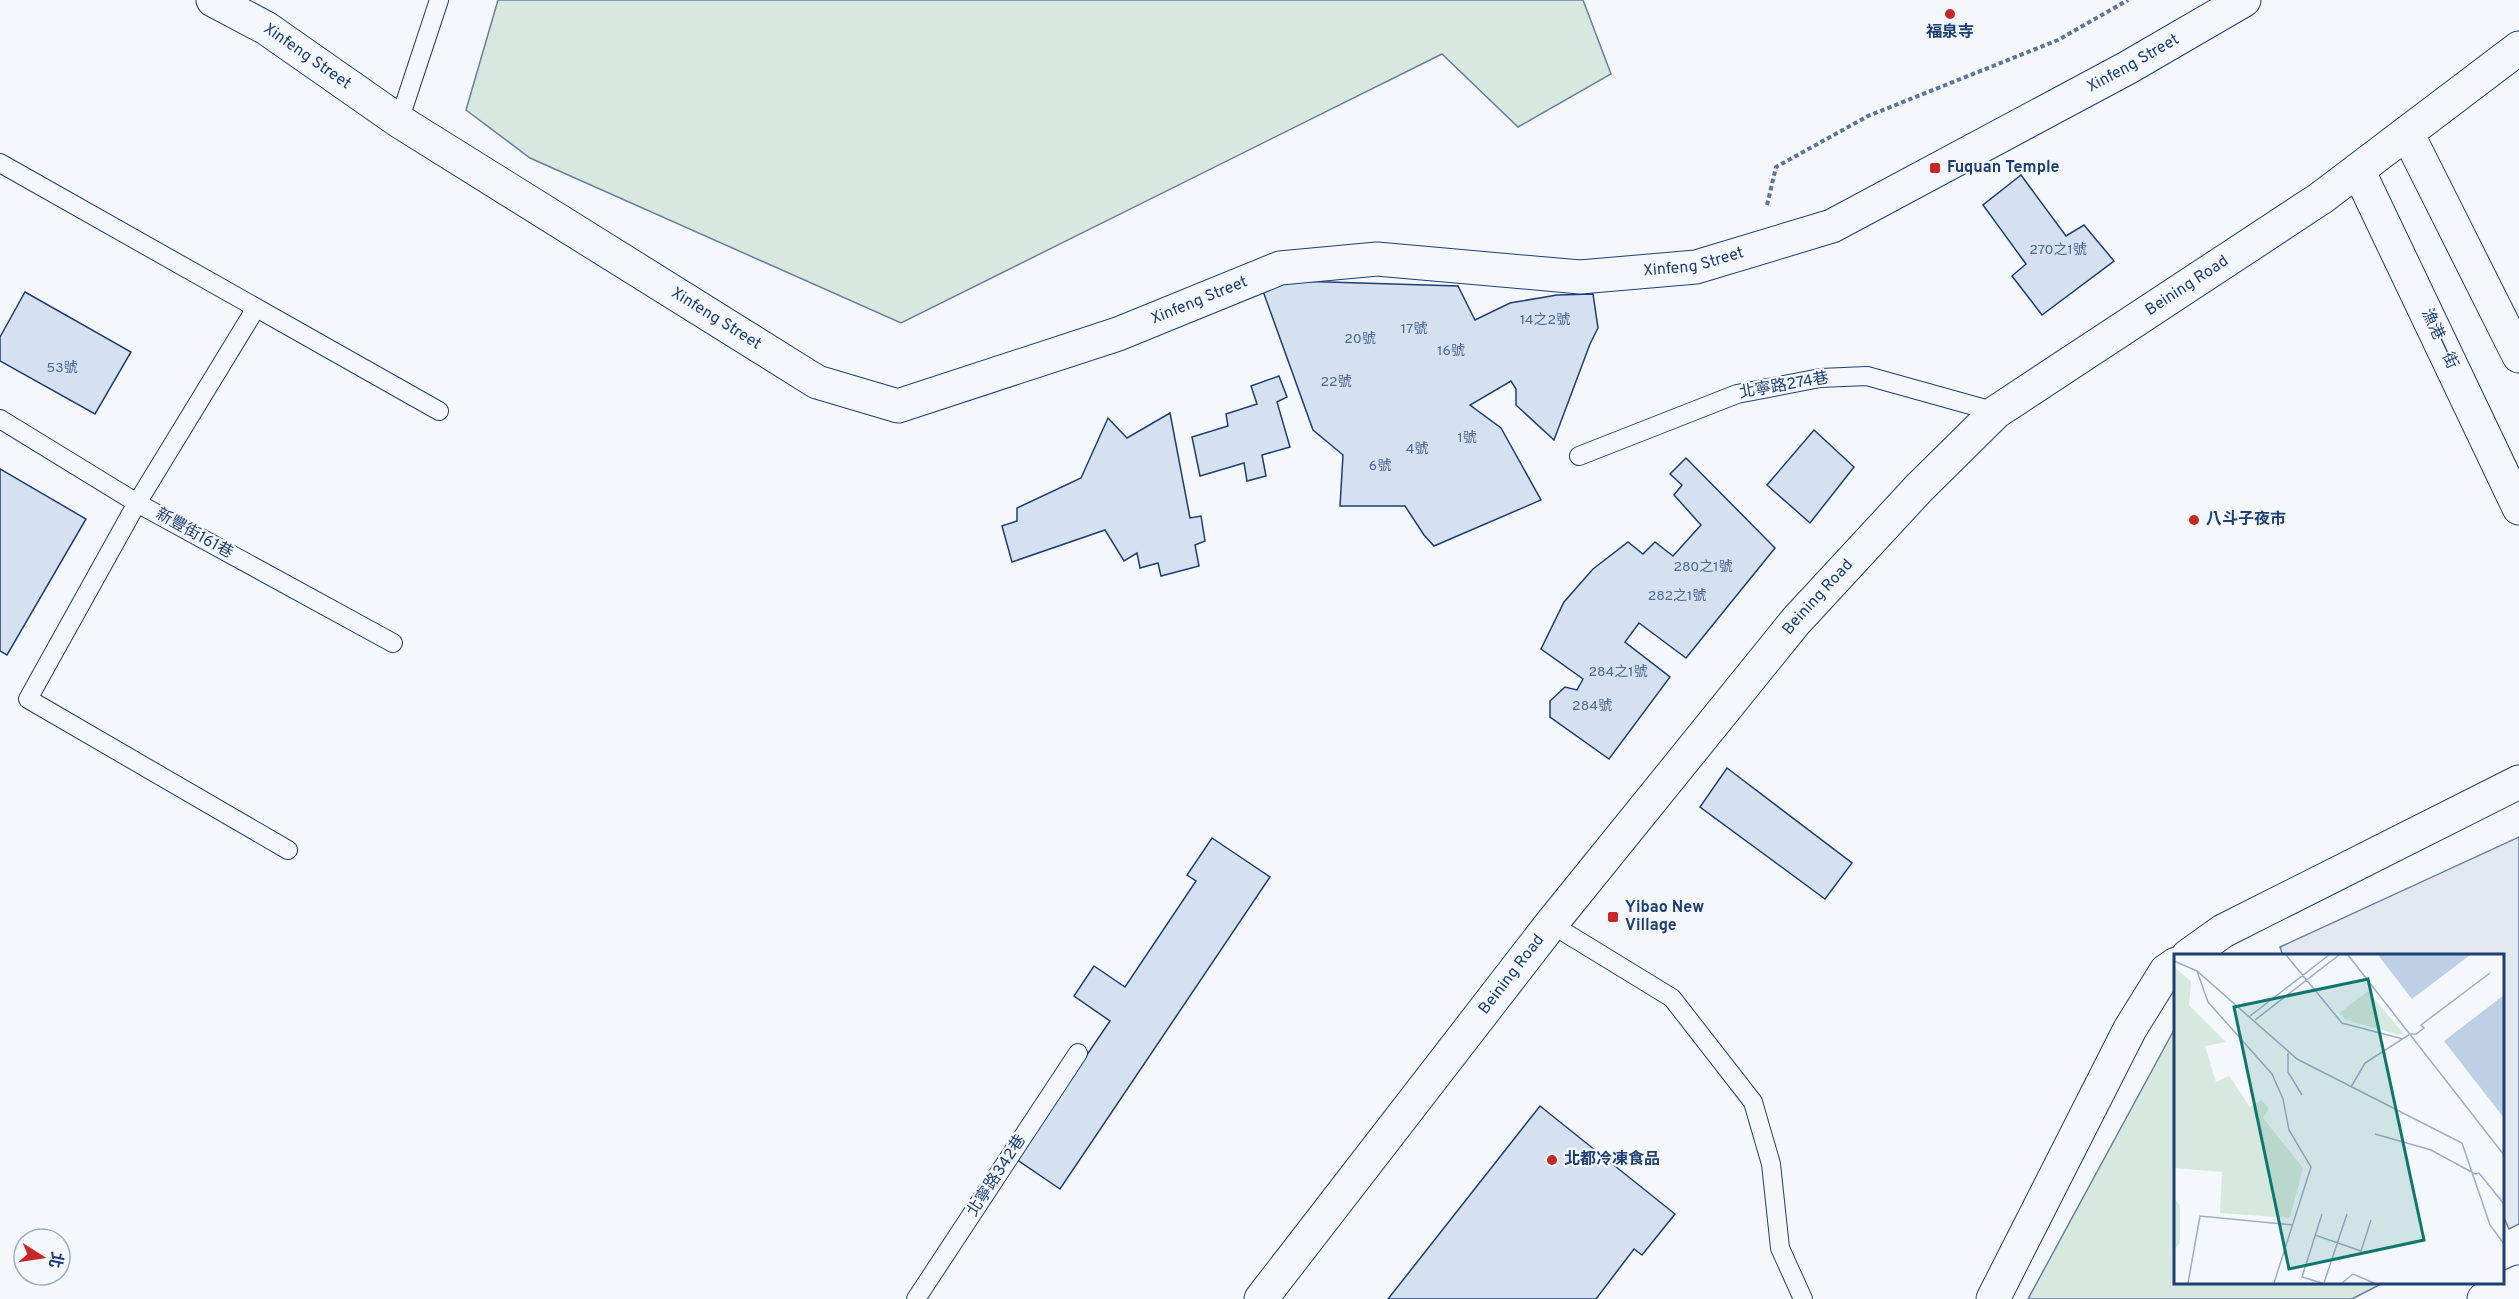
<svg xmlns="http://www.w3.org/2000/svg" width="2519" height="1299" viewBox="0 0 2519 1299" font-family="Overpass,'Noto Sans TC',sans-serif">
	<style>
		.green { fill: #d7e8df; stroke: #687fa3; stroke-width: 1.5 }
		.parking { fill: #e3e8f0; stroke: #687fa3; stroke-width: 1.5 }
		.building { fill: #d5e0f0; stroke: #1d3f73; stroke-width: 1.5 }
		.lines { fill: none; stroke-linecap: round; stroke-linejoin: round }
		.lane-casing { stroke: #1d3f73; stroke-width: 20 }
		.street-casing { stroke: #1d3f73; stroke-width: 35 }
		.primary-casing { stroke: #1d3f73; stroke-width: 35 }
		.path { stroke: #5e769c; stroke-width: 4; stroke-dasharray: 4.5 3; stroke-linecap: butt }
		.lane { stroke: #f4f7fb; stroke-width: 18 }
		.street { stroke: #f4f7fb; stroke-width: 33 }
		.primary { stroke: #f4f7fb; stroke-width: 33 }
		.poi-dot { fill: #c62828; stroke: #f4f7fb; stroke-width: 2 }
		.labels { text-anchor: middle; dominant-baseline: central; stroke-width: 4.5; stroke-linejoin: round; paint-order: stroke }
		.number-label { font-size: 14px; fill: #4b6792 }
		.poi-label { font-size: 16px; font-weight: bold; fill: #1d3f73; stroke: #f4f7fb; text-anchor: start }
		.street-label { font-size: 16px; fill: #1d3f73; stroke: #f4f7fb }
		.inset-road { fill: none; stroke: #9eadc5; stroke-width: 1.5 }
		.view { fill: #0f766e; fill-opacity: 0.15; stroke: #0f766e; stroke-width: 3 }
		.inset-edge { fill: none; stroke: #1d3f73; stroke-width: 3 }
	</style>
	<rect width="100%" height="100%" fill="#f4f7fb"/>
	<g class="green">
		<polygon points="498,0 1583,0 1611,74 1518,127 1442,54 901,323 530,158 466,110"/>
		<polygon points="2175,1028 2176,1282 2383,1283 2352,1299 2028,1299"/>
	</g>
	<polygon class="parking" points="2519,837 2519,1224 2509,1229 2502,1213 2502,956 2283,956 2280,947"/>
	<g class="building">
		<polygon points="2021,175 2066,236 2084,225 2114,261 2042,315 2012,276 2026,264 1983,205"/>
		<polygon points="1259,280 1458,286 1475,320 1510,303 1557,295 1593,294 1598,328 1590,344 1554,440 1516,405 1516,389 1511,381 1470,405 1501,428 1541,500 1434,546 1424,535 1405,506 1340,506 1343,455 1313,430"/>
		<polygon points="25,292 131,352 95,414 0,361 0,337"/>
		<polygon points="1279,376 1287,397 1277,402 1290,447 1262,455 1266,476 1247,481 1244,463 1200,476 1192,437 1228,426 1226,414 1257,404 1251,386"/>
		<polygon points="1170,413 1190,518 1201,516 1205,541 1195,545 1199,566 1161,576 1158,563 1140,568 1137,553 1124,561 1105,530 1012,562 1002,526 1017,521 1017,508 1081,478 1108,418 1127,438"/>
		<polygon points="1814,430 1854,467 1810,523 1767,485"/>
		<polygon points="1686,458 1775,548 1686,658 1639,623 1625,642 1670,677 1609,759 1550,717 1550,701 1565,687 1577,690 1583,679 1541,649 1564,602 1593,569 1628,542 1643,554 1655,542 1673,556 1701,525 1674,495 1682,485 1670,474"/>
		<polygon points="0,469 86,519 7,655 0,651"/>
		<polygon points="1727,768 1852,863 1825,899 1700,807"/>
		<polygon points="1212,838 1270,877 1060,1189 1016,1159 1110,1021 1074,996 1094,966 1125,987 1196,881 1187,875"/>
		<polygon points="1540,1106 1675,1214 1642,1255 1634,1249 1596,1299 1388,1299"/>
	</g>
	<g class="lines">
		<defs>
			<g id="lane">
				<polyline points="399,121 439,0"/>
				<polyline points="0,163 439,411"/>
				<polyline points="256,308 137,503 28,699 288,850"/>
				<polyline points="0,419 137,503 393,643"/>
				<polyline points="1579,456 1737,394 1820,378 1867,376 1996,412"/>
				<polyline points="1551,924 1672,998 1753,1102 1771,1164 1780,1248 1803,1299"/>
				<polyline points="916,1299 1078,1053"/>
			</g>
			<g id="street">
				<path id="s1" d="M213 0 266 28 399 121 817 382 898 406 1118 334 1280 268 1377 259 1580 277 1696 267 1832 226 2127 68 2244 0"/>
				<polyline points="2407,133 2519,356"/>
				<polyline points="2358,170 2519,508"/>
				<polyline points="2188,956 2223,931 2519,782"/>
				<polyline points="1993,1299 2130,1029 2166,971 2176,964"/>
				<polyline points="2484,1299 2519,1282"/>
			</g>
			<g id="primary">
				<path id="s2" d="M1261 1299 1551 924 1796 621 1919 488 1996 412 2321 198 2519 48"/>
			</g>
		</defs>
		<use href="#lane" class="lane-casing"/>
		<use href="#street" class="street-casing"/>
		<use href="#primary" class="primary-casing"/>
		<polyline class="path" points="1767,205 1776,167 1868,116 2058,40 2128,0"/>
		<use href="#lane" class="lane"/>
		<use href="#street" class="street"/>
		<use href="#primary" class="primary"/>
	</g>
	<g class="poi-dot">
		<circle cx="1950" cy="14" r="6"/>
		<rect x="1929" y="162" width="12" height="12" rx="3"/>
		<circle cx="2194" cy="520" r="6"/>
		<rect x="1607" y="911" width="12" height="12" rx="3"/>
		<circle cx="1552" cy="1160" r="6"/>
	</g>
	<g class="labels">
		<g class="number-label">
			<text x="2058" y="250">270之1號</text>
			<text x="1545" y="320">14之2號</text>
			<text x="1414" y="329">17號</text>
			<text x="1360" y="339">20號</text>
			<text x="1451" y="351">16號</text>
			<text x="62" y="368">53號</text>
			<text x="1336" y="382">22號</text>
			<text x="1467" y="438">1號</text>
			<text x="1417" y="449">4號</text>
			<text x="1380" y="466">6號</text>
			<text x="1703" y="567">280之1號</text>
			<text x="1677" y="596">282之1號</text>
			<text x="1618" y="672">284之1號</text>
			<text x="1592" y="706">284號</text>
		</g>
		<g class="poi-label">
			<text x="1950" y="33" text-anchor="middle">福泉寺</text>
			<text x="1947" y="168">Fuquan Temple</text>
			<text x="2206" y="520">八斗子夜市</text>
			<text x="1625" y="908">Yibao New<tspan x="1625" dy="18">Village</tspan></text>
			<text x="1564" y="1160">北都冷凍食品</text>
		</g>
		<g class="street-label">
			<text stroke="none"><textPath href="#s1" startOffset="110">Xinfeng Street</textPath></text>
			<text stroke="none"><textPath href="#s1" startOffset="2108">Xinfeng Street</textPath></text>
			<text stroke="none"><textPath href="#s1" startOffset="1622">Xinfeng Street</textPath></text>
			<text stroke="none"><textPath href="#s2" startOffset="1382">Beining Road</textPath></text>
			<text stroke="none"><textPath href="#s1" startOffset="1119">Xinfeng Street</textPath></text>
			<text stroke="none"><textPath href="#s1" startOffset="596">Xinfeng Street</textPath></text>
			<text transform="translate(2439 339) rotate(65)">漁港一街</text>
			<text transform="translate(1784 386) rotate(-10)">北寧路274巷</text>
			<text transform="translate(194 534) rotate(29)">新豐街161巷</text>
			<text stroke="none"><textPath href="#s2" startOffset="896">Beining Road</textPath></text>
			<text stroke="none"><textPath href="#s2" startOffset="410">Beining Road</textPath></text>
			<text transform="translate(997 1176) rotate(-57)">北寧路342巷</text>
		</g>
	</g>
	<g transform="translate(2174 954)">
		<rect width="330" height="330" fill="#f4f7fb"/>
		<path d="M0 13 17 27 15 51 52 88 31 92 42 128 55 122 76 153 87 146 95 154 89 164 129 214 116 264 46 259 48 218 0 214ZM194 37 229 79 225 81 172 66 165 59ZM0 244 6 252V288L0 297Z" fill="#d7e8df"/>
		<path d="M204 1H296L238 45ZM330 41V164L270 87Z" fill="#bed0e5"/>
		<path class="inset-road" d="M112 1 168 69 229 85M174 1 330 201M0 7 23 17 123 105 288 189 316 271 330 290M23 17 34 48 98 120 109 145 115 176 137 213 100 329M76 62 155 1M81 66 165 1M114 99V118L128 141M177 133 191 109 236 80H242L250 74 247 71 316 19M201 180 257 196 301 220 305 219 330 250M141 281 187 297 197 266M14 329 26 262 119 271M148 329 128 323 148 260M150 329 173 260M168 329 179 320 200 329"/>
		<path class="view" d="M194 25 250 286 115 315 60 53Z"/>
		<rect width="330" height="330" class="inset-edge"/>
	</g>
	<g transform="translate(42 1257) rotate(102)"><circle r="28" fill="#f4f7fb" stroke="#9eadc5" stroke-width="1.5"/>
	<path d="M0-4.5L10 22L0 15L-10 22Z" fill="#c62828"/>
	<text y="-9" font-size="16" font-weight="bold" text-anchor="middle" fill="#1d3f73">北</text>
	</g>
</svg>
